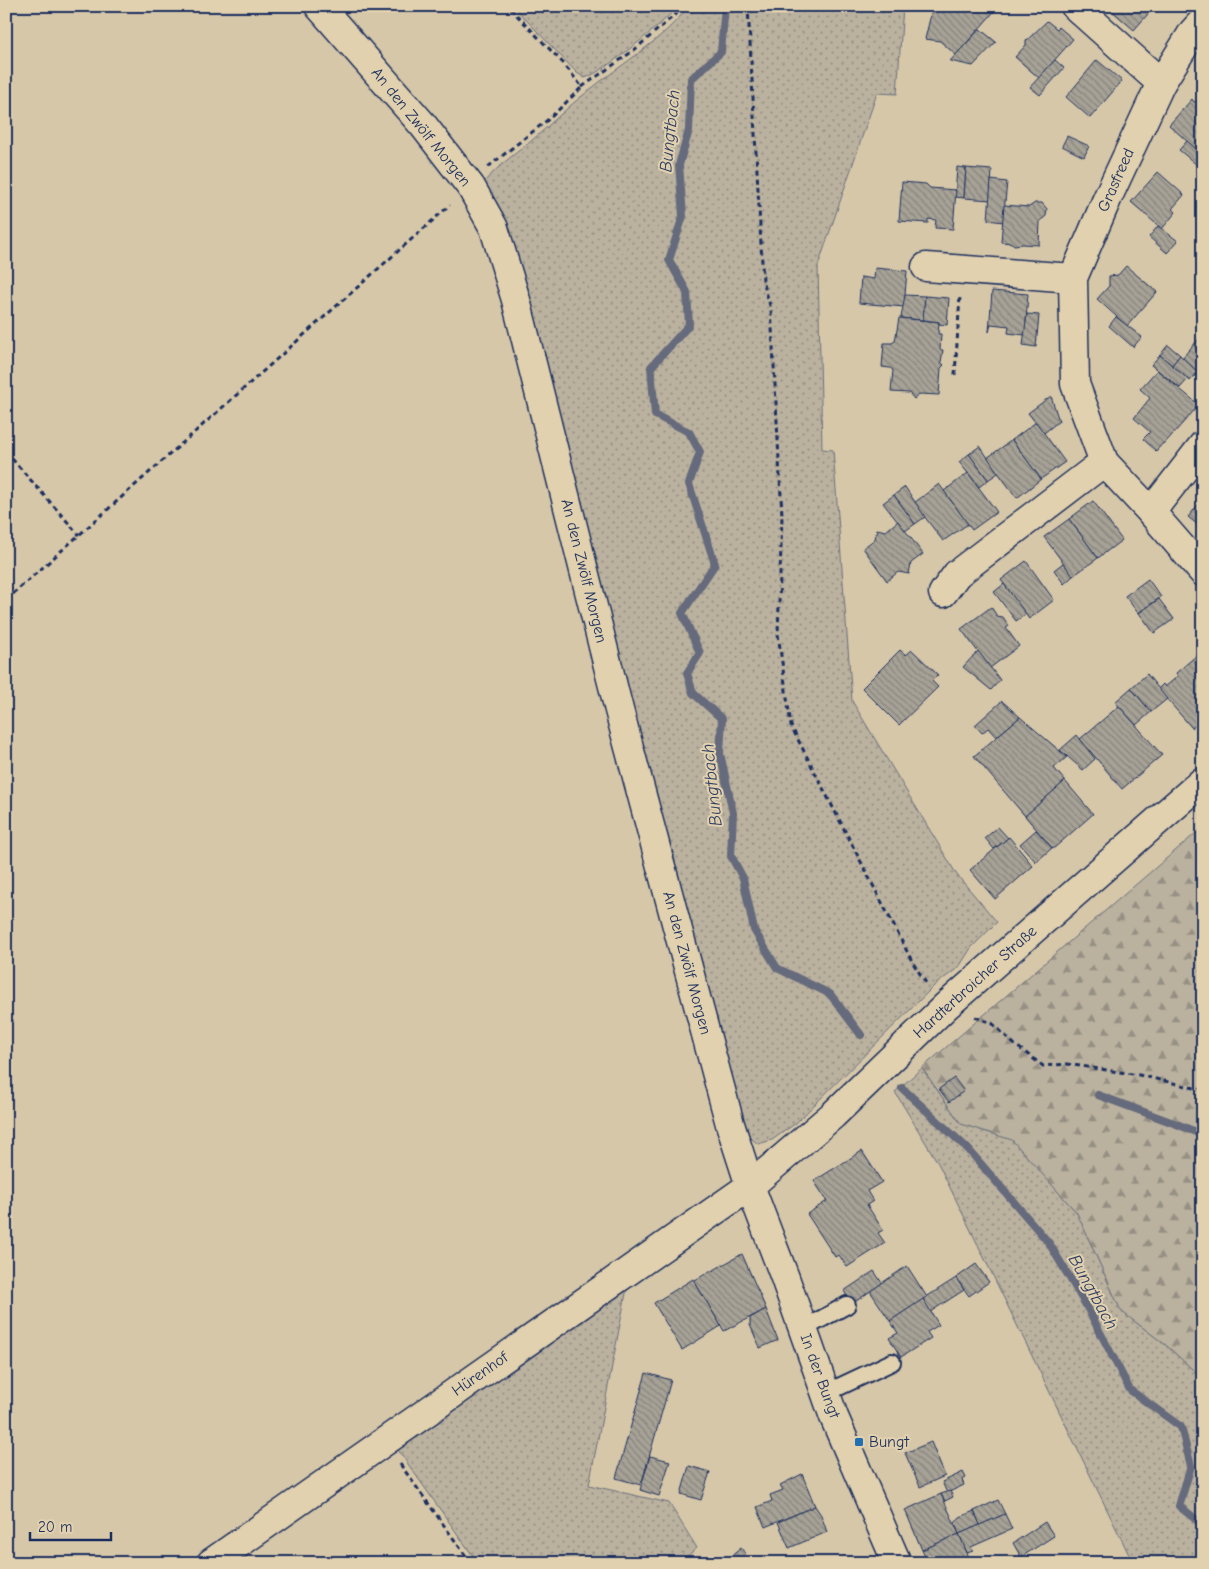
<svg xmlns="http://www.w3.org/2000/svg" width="1209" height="1569" viewBox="0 0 1209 1569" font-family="'Comic Neue',sans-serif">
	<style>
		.grass { fill: url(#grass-dots); stroke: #6a707e }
		.forest { fill: url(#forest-firs); stroke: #6a707e }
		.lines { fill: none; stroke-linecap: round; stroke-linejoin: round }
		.stream { stroke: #656b7c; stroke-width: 8 }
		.building { fill: url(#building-back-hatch); stroke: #1b2f5e }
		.service-casing { stroke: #1b2f5e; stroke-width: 20 }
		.minor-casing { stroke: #1b2f5e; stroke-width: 31 }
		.tertiary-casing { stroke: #1b2f5e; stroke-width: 31 }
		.path { stroke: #1b2f5e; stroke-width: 3; stroke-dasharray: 5 4; stroke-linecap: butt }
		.service { stroke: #e2d1ae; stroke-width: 16 }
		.minor { stroke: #e2d1ae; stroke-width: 28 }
		.tertiary { stroke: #e2d1ae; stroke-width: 28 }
		.poi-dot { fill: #1f6fb2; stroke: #e2d1ae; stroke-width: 2 }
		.labels { text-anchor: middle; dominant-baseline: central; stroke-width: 4; stroke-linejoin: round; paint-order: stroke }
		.street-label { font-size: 16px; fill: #1b2f5e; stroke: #e2d1ae }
		.poi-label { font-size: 16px; fill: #1b2f5e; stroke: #e2d1ae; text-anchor: start }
		.water-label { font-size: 18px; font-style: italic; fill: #2d3e66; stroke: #e2d1ae }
	</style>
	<defs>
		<pattern id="grass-dots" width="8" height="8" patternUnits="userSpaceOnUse" patternTransform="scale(1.25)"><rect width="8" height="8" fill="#bab19e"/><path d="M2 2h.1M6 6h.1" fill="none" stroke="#969084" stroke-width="1.8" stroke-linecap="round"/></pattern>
		<pattern id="forest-firs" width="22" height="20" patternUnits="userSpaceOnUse" patternTransform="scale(1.25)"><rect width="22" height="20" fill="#bab19e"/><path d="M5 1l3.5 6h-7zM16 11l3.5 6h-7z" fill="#969084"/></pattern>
		<pattern id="building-back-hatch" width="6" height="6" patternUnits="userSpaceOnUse" patternTransform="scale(1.25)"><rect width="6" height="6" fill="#a7a296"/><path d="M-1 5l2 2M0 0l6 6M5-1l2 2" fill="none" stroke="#87847e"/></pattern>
	</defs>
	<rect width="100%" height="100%" fill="#d6c7a9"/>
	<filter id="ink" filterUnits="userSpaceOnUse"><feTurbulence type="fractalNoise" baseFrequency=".02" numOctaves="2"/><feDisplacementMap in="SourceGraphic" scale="10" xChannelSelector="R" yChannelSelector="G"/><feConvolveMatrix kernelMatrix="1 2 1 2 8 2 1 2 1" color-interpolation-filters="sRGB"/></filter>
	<g filter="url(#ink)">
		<g class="grass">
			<path d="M513 6H678C665 22 604 72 585 78L577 73Z"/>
			<path d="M689 6H903L897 94 877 93 818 266 822 449 833 450 852 701 957 875 997 922 971 948 959 967 935 985 796 1123 772 1140 758 1144 740 1129 479 188C493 170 512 156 530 142 549 126 567 107 587 92 621 64 662 41 689 6Z"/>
			<polygon points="922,1068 961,1124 1012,1139 1077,1213 1121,1311 1167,1346 1203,1379 1203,1563 1133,1563 938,1163 895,1092"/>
			<polygon points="628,1283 589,1485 669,1503 697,1548 679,1563 478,1563 391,1440"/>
		</g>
		<polygon class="forest" points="1203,827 1203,1379 1167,1346 1121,1311 1077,1213 1012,1140 961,1124 922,1068"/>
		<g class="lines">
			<g class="stream">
				<polyline points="725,6 721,52 691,79 689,130 679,165 683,216 669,260 687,292 689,325 651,367 655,415 689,432 700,452 689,484 715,564 682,613 700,653 687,673 693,693 722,719 720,753 733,813 731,856 743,878 754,930 777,968 830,994 861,1035"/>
				<polyline points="902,1088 968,1149 1049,1243 1087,1307 1130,1390 1181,1427 1191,1466 1179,1506 1203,1525"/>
				<polyline points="1098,1095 1179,1125 1203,1135"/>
			</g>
		</g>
		<g class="building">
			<polygon points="933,6 999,6 956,55 940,41 925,39"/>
			<polygon points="1115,6 1155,6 1134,30 1111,10"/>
			<polygon points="1047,21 1057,29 1059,27 1073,39 1039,78 1015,57 1026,45 1026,41"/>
			<polygon points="980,29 996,42 973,66 950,61"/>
			<polygon points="1055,60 1064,68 1040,95 1030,87"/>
			<polygon points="1097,60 1122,81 1090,118 1066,97"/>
			<polygon points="1192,99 1194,102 1201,100 1203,102 1203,148 1199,152 1169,125"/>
			<polygon points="1067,136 1089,146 1084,157 1062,146"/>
			<polygon points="1187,141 1203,155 1203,170 1179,150"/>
			<polygon points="957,167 966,168 964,198 955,197"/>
			<polygon points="966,168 992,170 990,200 964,198"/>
			<polygon points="1158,172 1184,195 1172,209 1176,212 1162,229 1131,202"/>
			<polygon points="991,180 1007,182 1003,222 988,220"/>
			<polygon points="902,182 926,184 930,188 956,190 953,229 935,228 936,220 928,219 928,223 899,221"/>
			<polygon points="1035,203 1042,203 1047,209 1046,216 1040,221 1039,245 1023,244 1014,245 1012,243 1001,242 1004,205 1029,207"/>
			<polygon points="1158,226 1178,241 1167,253 1149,237"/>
			<polygon points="1126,266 1157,292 1127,326 1097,299 1109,286 1109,276 1118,275"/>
			<polygon points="875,268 907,271 904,307 859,303 861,277 874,279"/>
			<polygon points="992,291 1028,294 1025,335 1008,333 1009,326 991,324 989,332"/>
			<polygon points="905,295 925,296 923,320 901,318"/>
			<polygon points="925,296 949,298 947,325 939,324 939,322 923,320"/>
			<polygon points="1027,314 1039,315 1036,347 1023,345"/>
			<polygon points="1116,317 1142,337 1133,347 1109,326"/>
			<polygon points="899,318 939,322 938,334 941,334 940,350 943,350 941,362 944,365 941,368 939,395 920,394 914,399 909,393 891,392 893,370 890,368 882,367 884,343 892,343 895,341"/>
			<polygon points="1203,334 1203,377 1182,358"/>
			<polygon points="1168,345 1180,355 1172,365 1160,355"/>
			<polygon points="1160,355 1188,379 1180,388 1151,365"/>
			<polygon points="1180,355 1198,372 1190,381 1172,365"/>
			<polygon points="1157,370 1199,405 1164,444 1163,443 1156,451 1143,439 1150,432 1134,418 1150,398 1140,389"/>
			<polygon points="1051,396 1059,421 1044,433 1028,413"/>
			<polygon points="1036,422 1065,462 1041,479 1012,440"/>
			<polygon points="1012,440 1041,479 1017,498 987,458"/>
			<polygon points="980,446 998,473 988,480 969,454"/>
			<polygon points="969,454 988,480 979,487 959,462"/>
			<polygon points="968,473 997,512 972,530 944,491"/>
			<polygon points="939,484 968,524 943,541 914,503"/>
			<polygon points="905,487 925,517 915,524 894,495"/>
			<polygon points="894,495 915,524 905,531 883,503"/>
			<polygon points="1203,499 1203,529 1188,517"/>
			<polygon points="1093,501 1122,540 1098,558 1069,519"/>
			<polygon points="1069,519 1098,558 1073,576 1044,537"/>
			<polygon points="898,521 923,554 911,563 909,574 898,572 887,581 863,548 875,539 877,529 886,531"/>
			<polygon points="1026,561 1054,600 1029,619 1001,580"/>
			<polygon points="1063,563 1073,576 1064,584 1054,570"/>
			<polygon points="1148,579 1161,597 1138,613 1125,596"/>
			<polygon points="1004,584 1026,614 1016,621 994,592"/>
			<polygon points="1159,599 1174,619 1154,633 1139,613"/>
			<polygon points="991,607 997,616 1003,617 1009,626 1006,628 1019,646 990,668 961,629"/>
			<polygon points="900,650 906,655 912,650 938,675 932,681 938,687 899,725 862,688"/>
			<polygon points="1203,650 1203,719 1192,728 1158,689 1163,684 1165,687 1178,676 1176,673"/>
			<polygon points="978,651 1000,680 991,690 963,667"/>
			<polygon points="1147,674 1167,699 1151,712 1131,688"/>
			<polygon points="1131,688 1151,712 1136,725 1115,702"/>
			<polygon points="1002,701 1020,717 996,737 988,728 982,733 975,725"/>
			<polygon points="1119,706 1162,755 1122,789 1080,739"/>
			<polygon points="1020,717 1067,757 1054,768 1065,781 1025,816 974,756"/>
			<polygon points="1077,735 1095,759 1083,770 1060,750"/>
			<polygon points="1065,781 1093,814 1053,849 1025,816"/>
			<polygon points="998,827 1008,838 994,849 985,838"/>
			<polygon points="1036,830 1052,848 1036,862 1020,844"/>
			<polygon points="1009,837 1033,866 995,899 970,870"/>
			<polygon points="954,1078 964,1091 949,1102 939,1089"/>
			<polygon points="862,1151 882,1182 867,1191 873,1201 867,1205 883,1230 878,1233 885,1243 847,1267 839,1255 835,1257 807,1214 827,1201 814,1181"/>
			<polygon points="742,1254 766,1309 724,1331 693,1279 695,1280 709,1272 709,1271 712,1271"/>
			<polygon points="976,1264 989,1282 969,1296 956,1278"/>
			<polygon points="907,1266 927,1297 890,1321 870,1291"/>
			<polygon points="874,1271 882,1283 852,1304 844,1291"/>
			<polygon points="956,1278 964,1290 930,1312 923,1299"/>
			<polygon points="693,1279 721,1326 682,1350 654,1303"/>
			<polygon points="923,1299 939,1325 927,1332 931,1338 901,1357 889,1338 898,1333 890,1321"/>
			<polygon points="766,1309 778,1340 760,1348 750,1325 750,1318"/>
			<polygon points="646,1373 671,1380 641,1485 616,1478"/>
			<polygon points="931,1442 945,1476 920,1487 905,1453"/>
			<polygon points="650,1456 670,1461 659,1496 640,1490"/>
			<polygon points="689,1466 710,1472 701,1500 681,1494"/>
			<polygon points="963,1472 966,1478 962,1480 964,1485 947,1493 942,1482"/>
			<polygon points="802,1474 815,1506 765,1527 757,1507 772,1501 770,1495 783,1490 780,1485"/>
			<polygon points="950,1491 953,1497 945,1501 941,1494"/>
			<polygon points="941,1494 959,1534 922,1550 905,1510"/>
			<polygon points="998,1500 1005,1514 980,1525 974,1511"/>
			<polygon points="815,1506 821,1515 827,1532 789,1548 778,1522"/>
			<polygon points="974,1511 980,1525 959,1534 955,1523 960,1517"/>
			<polygon points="1005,1514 1012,1529 971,1547 973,1551 967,1553 959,1534"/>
			<polygon points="1045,1522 1054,1536 1021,1557 1013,1543"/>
			<polygon points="959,1534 970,1560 964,1563 928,1563 922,1550"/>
			<polygon points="741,1548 746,1554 736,1563 723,1563"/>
		</g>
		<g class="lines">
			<defs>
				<g id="service">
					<polyline points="803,1329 847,1305"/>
					<polyline points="826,1393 892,1362"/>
				</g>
				<g id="minor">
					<polyline points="1075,6 1161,83"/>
					<polyline points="1203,21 1193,32 1161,83 1107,199 1073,278 1075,384 1104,462 1151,512 1203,572"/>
					<polyline points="926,267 1073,278"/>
					<polyline points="1151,512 1203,445"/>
					<polyline points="943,593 957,574 1104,462"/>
					<polyline points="211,1563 750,1186 730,1124 619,710 516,300 494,228 471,187 423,125 319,6"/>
				</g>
				<polyline id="tertiary" points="897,1563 834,1417 785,1278 750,1186 833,1115 946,1006 1203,781"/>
			</defs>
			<use href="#service" class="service-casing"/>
			<use href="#minor" class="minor-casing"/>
			<use href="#tertiary" class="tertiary-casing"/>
			<g class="path">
				<polyline points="748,6 763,281 771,309 782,516 778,634 791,726 913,963 928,986"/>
				<polyline points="582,87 633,51 677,13 683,6"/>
				<polyline points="488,167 550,118 582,87 563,63 508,6"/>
				<polyline points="955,375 960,296"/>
				<polyline points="6,452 79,535"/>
				<polyline points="6,600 450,205"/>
				<polyline points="975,1017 992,1023 1014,1044 1043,1066 1067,1064 1139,1075 1203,1090"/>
				<polyline points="400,1464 471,1563"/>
			</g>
			<use href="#service" class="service"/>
			<use href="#minor" class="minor"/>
			<use href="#tertiary" class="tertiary"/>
		</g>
	</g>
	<rect class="poi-dot" x="854" y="1437" width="10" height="10" rx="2.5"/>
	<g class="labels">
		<g class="street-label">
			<text transform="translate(421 127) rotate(51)">An den Zwölf Morgen</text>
			<text transform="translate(1116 180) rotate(-66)">Grasfreed</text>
			<text transform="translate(584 571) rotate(76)">An den Zwölf Morgen</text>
			<text transform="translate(687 963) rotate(75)">An den Zwölf Morgen</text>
			<text transform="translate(975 982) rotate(-42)">Hardterbroicher Straße</text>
			<text transform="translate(480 1374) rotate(-35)">Hürenhof</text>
			<text transform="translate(820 1376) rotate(70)">In der Bungt</text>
		</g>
		<g class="poi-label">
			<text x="869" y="1442">Bungt</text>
		</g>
		<g class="water-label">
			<text transform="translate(670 131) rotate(-84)">Bungtbach</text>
			<text transform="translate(712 785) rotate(-96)">Bungtbach</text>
			<text transform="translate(1093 1292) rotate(61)">Bungtbach</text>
		</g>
	</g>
	<rect width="1209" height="1569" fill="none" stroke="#e2d1ae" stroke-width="25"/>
	<rect x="12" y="12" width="1184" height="1544" fill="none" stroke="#1b2f5e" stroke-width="2" filter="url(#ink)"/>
	<path d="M30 1532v8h81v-8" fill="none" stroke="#1b2f5e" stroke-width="2.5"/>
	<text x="38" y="1532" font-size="15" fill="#1b2f5e" stroke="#e2d1ae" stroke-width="4" paint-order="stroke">20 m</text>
</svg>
